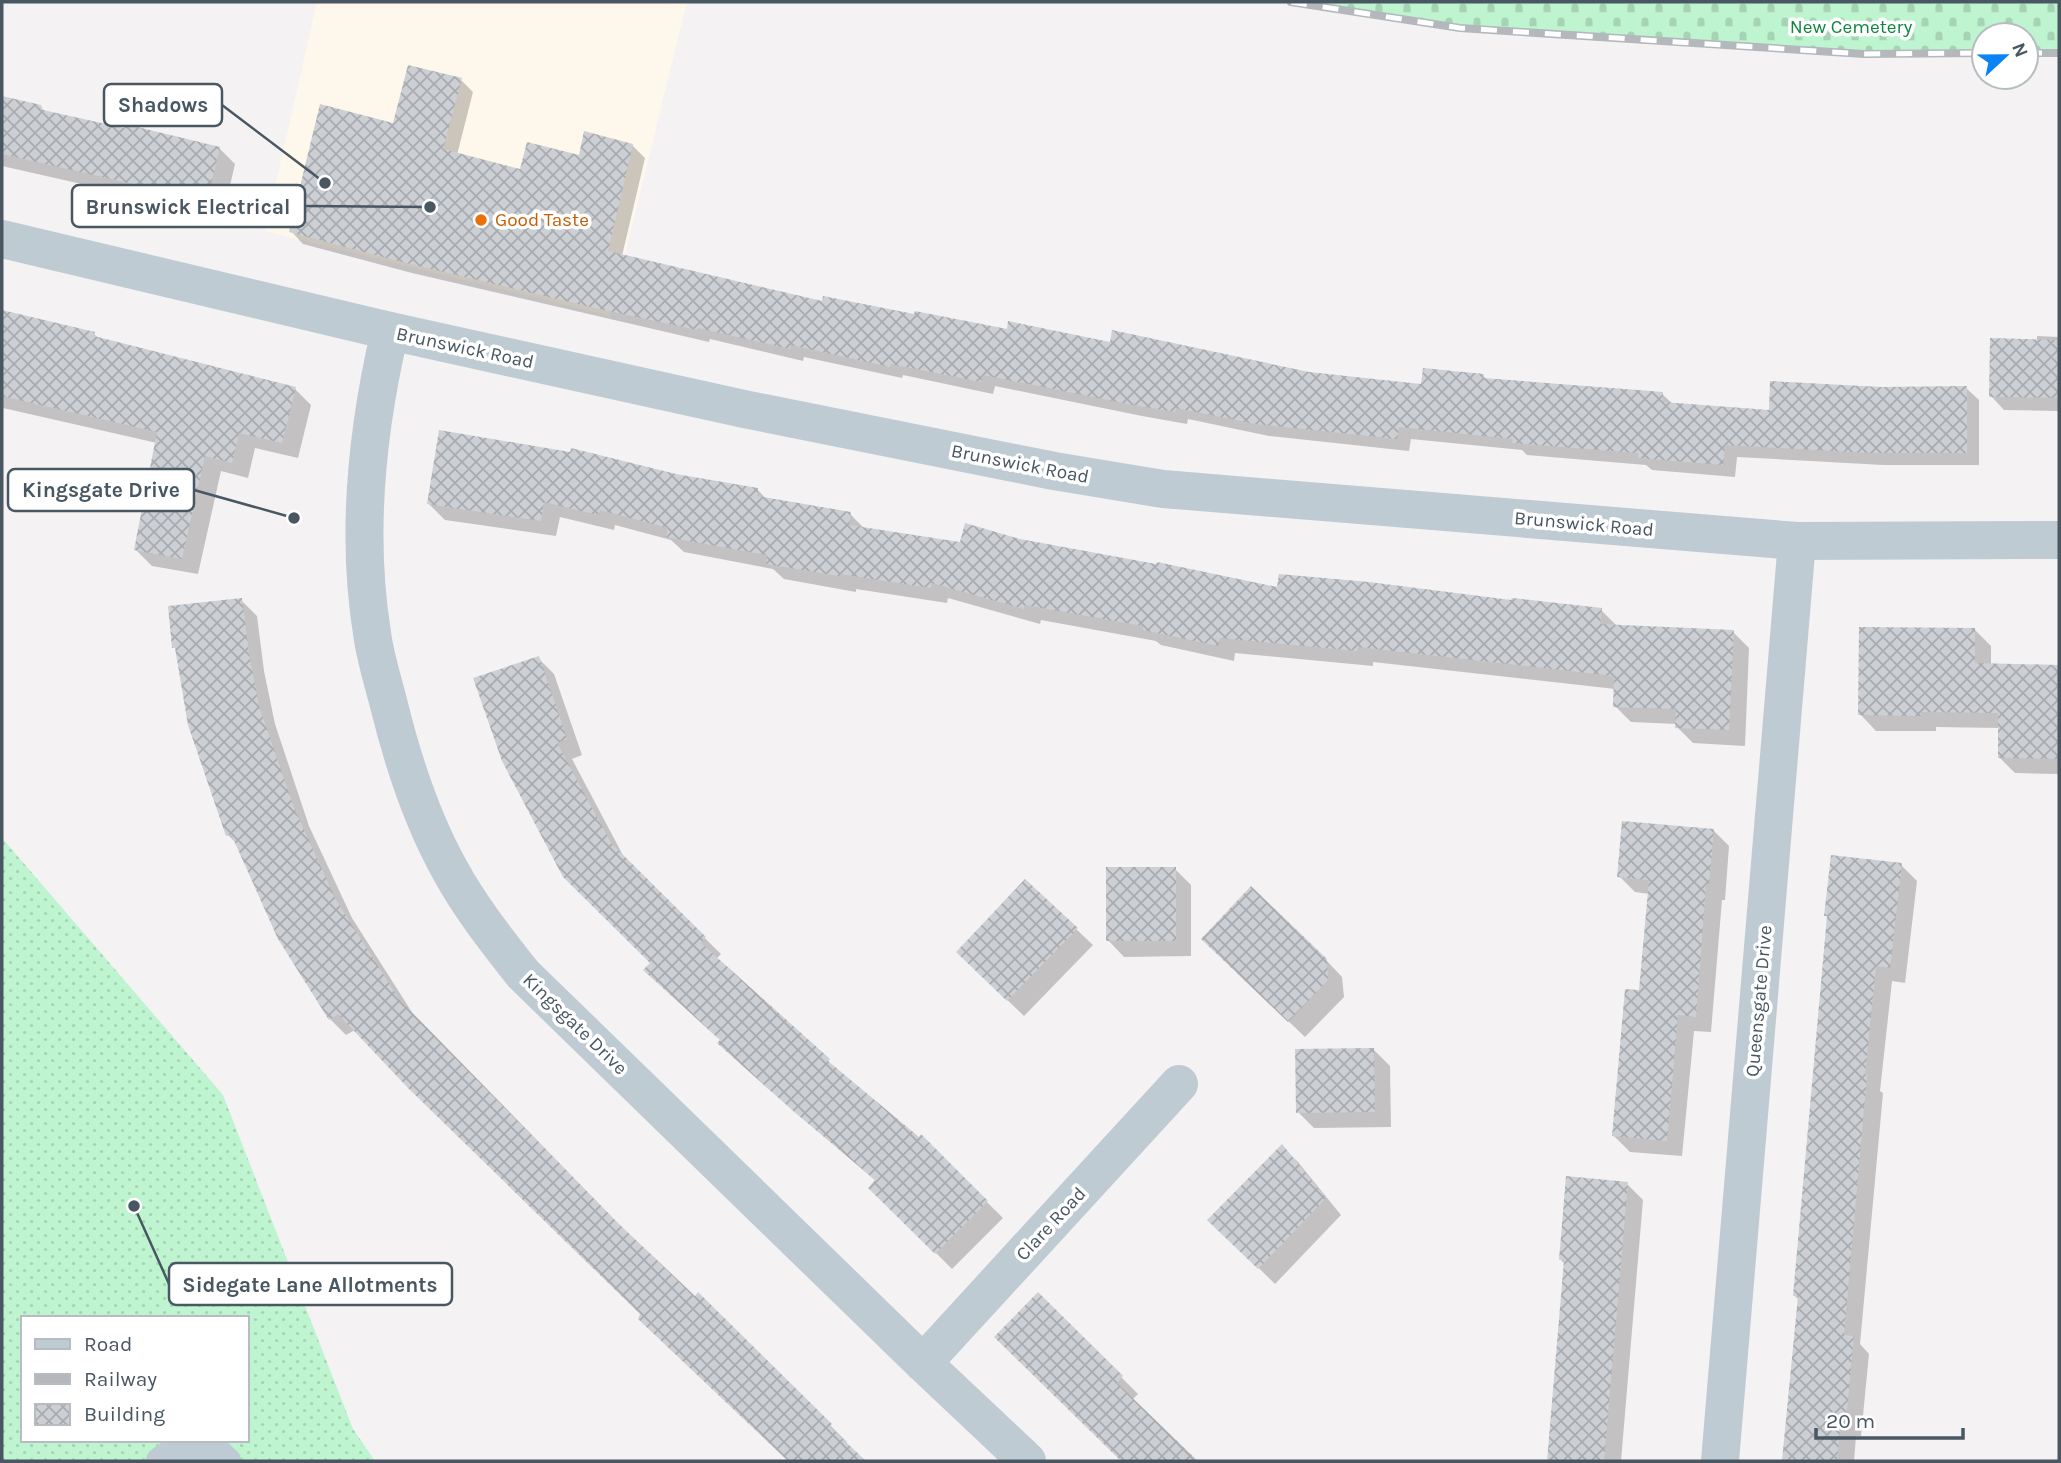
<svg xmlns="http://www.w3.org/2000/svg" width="2061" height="1463" viewBox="0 0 2061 1463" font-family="Karla,sans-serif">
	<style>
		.commercial { fill: #fef7ec }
		.cemetery { fill: url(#cemetery-stones) }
		.garden { fill: url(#garden-dots); fill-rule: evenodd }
		.shadow { fill: #0003 }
		.building { fill: url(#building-cross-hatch) }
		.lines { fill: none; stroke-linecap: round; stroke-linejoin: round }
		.lane { stroke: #bfcbd2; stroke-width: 28 }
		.street { stroke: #bfcbd2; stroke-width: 38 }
		.rail-casing { stroke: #b4b8bd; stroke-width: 8 }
		.rail { stroke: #fff; stroke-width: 5; stroke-dasharray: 16; stroke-linecap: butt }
		.food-dot { fill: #e8710a; stroke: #fff; stroke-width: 2.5 }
		.labels { text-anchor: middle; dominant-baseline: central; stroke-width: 7; stroke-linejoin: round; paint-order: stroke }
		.park-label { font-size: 19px; fill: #0f8641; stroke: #fff }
		.food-label { font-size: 19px; fill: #c56008; stroke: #fff; text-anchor: start }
		.street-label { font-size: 19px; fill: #485762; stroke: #fff }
		.leader { fill: none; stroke: #485762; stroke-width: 2.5 }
		.callout-dot { fill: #485762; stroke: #fff; stroke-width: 2.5 }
		.callout { fill: #fff; stroke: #485762; stroke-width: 2.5 }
		.callout-label { font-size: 21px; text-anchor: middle; font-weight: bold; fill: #485762 }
	</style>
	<defs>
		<pattern id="cemetery-stones" width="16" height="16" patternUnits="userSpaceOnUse" patternTransform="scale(1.75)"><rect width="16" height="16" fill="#bef4cf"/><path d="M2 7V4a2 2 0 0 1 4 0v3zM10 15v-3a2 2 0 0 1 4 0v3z" fill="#a5d3b4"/></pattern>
		<pattern id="garden-dots" width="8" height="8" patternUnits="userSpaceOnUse" patternTransform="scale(1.75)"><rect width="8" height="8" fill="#bef4cf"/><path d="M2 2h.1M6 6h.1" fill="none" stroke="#a5d3b4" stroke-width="1.8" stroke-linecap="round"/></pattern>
		<pattern id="building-cross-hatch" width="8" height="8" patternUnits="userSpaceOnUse" patternTransform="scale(1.75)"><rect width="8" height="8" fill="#ccd0d5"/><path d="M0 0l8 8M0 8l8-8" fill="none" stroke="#a8acb0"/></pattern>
	</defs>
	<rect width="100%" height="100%" fill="#f4f2f2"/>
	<polygon class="commercial" points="317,2 687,2 610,316 265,231"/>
	<polygon class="cemetery" points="1291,2 2059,2 2059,53 2026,53 2026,35 1984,35 1984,53 1864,54 1460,28"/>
	<path class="garden" d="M2 838 223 1095 353 1429 375 1461H2ZM23 1318H247V1440H23Z"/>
	<g class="shadow">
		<polygon points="461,80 473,92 457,155 521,171 632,145 645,158 622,256 824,304 1309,374 1423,386 1483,376 1488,380 1662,394 1673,404 1771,412 1881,388 1966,388 1979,400 1979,465 1883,465 1737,457 1735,477 1652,470 1646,465 1527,455 1522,450 1411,439 1409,451 1269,436 1188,419 1187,424 1142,416 995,386 993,394 903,375 902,378 804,357 803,361 710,339 709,342 412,273 303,244 291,231 394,125"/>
		<polygon points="2,97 40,107 46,112 219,148 235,164 223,216 2,166"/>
		<polygon points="2,317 94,334 99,339 295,389 311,405 298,458 255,448 248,478 221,471 198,574 152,566 136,550 157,443 3,408"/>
		<polygon points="2037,336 2059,337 2059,411 2004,410 1991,396 2037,341"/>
		<polygon points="676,476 758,490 767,500 850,514 865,529 961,544 1019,540 1279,589 1513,602 1601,610 1618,627 1733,632 1749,648 1745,746 1693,743 1677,727 1677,724 1631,722 1615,706 1615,689 1373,662 1373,666 1235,653 1234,661 1161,645 1156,641 1041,620 1040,624 948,598 947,603 856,589 856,592 784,579 773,569 684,552 671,540 615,525 614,530 560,517 556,536 445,520 429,504"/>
		<polygon points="241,600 257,616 264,671 275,724 309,826 352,918 415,1017 623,1230 695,1298 698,1295 847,1442 845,1444 863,1461 791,1461 735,1408 734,1409 640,1318 641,1314 355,1030 346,1035 330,1019 280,938 238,845 228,835 178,651 174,647"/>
		<polygon points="1975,630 1991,646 1991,665 2059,666 2059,774 2015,773 1999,757 2000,728 1936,727 1936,731 1876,731 1860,714"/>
		<polygon points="538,658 554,674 582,755 572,759 626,861 721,954 716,959 843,1076 919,1139 921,1137 1003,1218 952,1269 871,1188 877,1182 736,1059 722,1041 652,963 566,878"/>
		<polygon points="1713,830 1729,846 1725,900 1722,900 1711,1032 1694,1031 1682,1156 1630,1152 1614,1136 1641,992 1650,894 1635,892 1619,876"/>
		<polygon points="1901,865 1917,881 1905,983 1892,981 1880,1091 1883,1093 1860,1344 1869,1354 1861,1436 1856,1436 1854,1461 1784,1461 1799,1300 1794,1295"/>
		<polygon points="1175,869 1191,885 1191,956 1124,957 1108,940"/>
		<polygon points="1025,881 1093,945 1024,1016 974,968"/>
		<polygon points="1219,955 1326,960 1342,977 1344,997 1305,1037"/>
		<polygon points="1374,1050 1390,1066 1391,1127 1314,1128 1298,1112"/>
		<polygon points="1282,1147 1298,1162 1341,1215 1275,1284 1210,1220"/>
		<polygon points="1627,1184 1643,1200 1621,1461 1548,1461 1565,1264 1560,1259"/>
		<polygon points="1038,1294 1138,1394 1132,1400 1195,1461 1123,1461 996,1337"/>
	</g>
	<g class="building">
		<polygon points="408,65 462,78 443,149 520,169 527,142 579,155 584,131 633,144 608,251 822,301 823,296 914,314 915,311 1007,329 1008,321 1110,342 1112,330 1309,372 1421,384 1423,368 1484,374 1483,378 1663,392 1663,402 1769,410 1770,381 1881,387 1967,386 1967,453 1870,453 1725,445 1723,465 1638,458 1638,453 1512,443 1513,439 1399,427 1397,439 1256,424 1176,408 1175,412 1128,404 983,375 981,382 891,364 890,367 791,345 790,349 698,328 697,330 595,308 398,261 289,232 320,104 393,123"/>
		<polygon points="2,96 41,105 43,110 124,128 125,124 220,147 207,201 2,154"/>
		<polygon points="2,310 95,332 94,336 296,387 282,443 239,433 232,463 205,456 182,559 134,550 157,432 2,396"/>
		<polygon points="1990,338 2059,340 2059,398 1989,397"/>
		<polygon points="439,430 570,452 571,448 676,474 758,488 757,496 851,512 849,525 960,542 965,523 1020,539 1156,564 1157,562 1277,587 1279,574 1369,582 1511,600 1512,598 1602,608 1600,624 1734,630 1729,730 1675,728 1676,709 1613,707 1614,676 1358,647 1357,651 1220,638 1218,646 1143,630 1143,626 1025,605 1024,609 932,583 931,588 840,574 840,576 766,564 767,555 666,537 668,528 600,510 598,515 544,502 541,521 427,504"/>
		<polygon points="242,598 249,654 259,706 294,808 336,900 399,999 619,1224 695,1296 698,1292 832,1424 830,1427 866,1461 788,1461 638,1319 640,1314 408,1088 338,1014 329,1020 278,939 231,834 226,836 188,725 175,648 172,648 168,606"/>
		<polygon points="1859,627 1975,628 1975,663 2059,665 2059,759 1998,758 1998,713 1921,712 1921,716 1858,715"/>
		<polygon points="539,656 567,739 557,743 611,843 706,937 701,943 830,1059 828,1061 919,1137 921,1134 988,1201 935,1254 868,1188 875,1180 792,1110 717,1043 720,1040 643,970 650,963 563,877 502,761 473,678"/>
		<polygon points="1622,821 1714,829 1709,885 1706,885 1696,1017 1678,1015 1667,1141 1612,1136 1625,989 1639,990 1649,880 1617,877"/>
		<polygon points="1831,855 1902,863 1890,968 1876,966 1865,1075 1867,1075 1844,1335 1854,1336 1846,1421 1841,1420 1837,1461 1782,1461 1798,1296 1793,1296 1827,916 1824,916"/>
		<rect x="1106" y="867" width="70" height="74"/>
		<polygon points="1025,879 1078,928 1007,1001 956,952"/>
		<polygon points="1251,886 1327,959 1328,980 1288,1022 1201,939"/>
		<polygon points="1374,1048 1375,1112 1296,1113 1295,1049"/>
		<polygon points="1282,1144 1326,1198 1258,1269 1207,1220"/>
		<polygon points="1566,1176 1628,1182 1604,1461 1547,1461 1564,1260 1559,1260"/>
		<polygon points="1038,1292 1123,1376 1117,1383 1198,1461 1121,1461 994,1337"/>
	</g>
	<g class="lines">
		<path class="lane" d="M160 1461C173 1450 198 1440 214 1449 219 1452 223 1458 227 1461"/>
		<g class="street">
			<polyline points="2,239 390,331 744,409 1054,471 1163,489 1797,541 2059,540"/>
			<path d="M390 331C367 429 356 533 372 633 375 657 383 681 389 705 403 762 421 818 450 870 470 907 497 941 523 974L923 1363 1027 1461"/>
			<polyline points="923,1363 1179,1084"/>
			<polyline points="1720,1461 1797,541"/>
		</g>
		<defs>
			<g id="rail">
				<polyline points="1291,2 1460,28 1864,54 1984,53"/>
				<polyline points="2026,53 2059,53"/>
			</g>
		</defs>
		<use href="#rail" class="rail-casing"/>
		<use href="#rail" class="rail"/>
	</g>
	<circle class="food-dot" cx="481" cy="220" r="7"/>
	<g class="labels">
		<g class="park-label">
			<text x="1851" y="27">New Cemetery</text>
		</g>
		<g class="food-label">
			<text x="495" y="220">Good Taste</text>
		</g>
		<g class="street-label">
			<text transform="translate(465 348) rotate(12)">Brunswick Road</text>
			<text transform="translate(1020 464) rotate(11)">Brunswick Road</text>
			<text transform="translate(1584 524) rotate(5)">Brunswick Road</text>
			<text transform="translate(1759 1001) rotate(-85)">Queensgate Drive</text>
			<text transform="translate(575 1024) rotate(44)">Kingsgate Drive</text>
			<text transform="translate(1051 1224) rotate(-47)">Clare Road</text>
		</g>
	</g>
	<path class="leader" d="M325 183L222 105M430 207L305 206M294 518L194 490M134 1206L169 1284"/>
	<g class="callout-dot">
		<circle cx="325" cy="183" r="7"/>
		<circle cx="430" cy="207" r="7"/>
		<circle cx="294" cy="518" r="7"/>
		<circle cx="134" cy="1206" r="7"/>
	</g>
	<g class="callout">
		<rect x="104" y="84" width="118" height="42" rx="7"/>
		<rect x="72" y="185" width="233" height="42" rx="7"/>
		<rect x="8" y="469" width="186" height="42" rx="7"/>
		<rect x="169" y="1263" width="283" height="42" rx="7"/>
	</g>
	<g class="callout-label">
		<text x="163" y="112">Shadows</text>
		<text x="188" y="214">Brunswick Electrical</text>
		<text x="101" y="497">Kingsgate Drive</text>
		<text x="310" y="1292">Sidegate Lane Allotments</text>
	</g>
	<rect width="2061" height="1463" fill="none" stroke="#485762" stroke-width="7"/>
	<rect x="21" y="1316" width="228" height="126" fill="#ffffff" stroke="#b6bcc0" stroke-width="2"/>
	<rect x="35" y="1339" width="35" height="10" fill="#bfcbd2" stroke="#b6bcc0" stroke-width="2"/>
	<text x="84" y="1351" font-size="21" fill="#485762">Road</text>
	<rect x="35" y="1374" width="35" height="10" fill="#b4b8bd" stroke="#b6bcc0" stroke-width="2"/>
	<text x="84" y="1386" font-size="21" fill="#485762">Railway</text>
	<rect x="35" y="1404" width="35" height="21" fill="url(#building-cross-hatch)" stroke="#b6bcc0" stroke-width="2"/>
	<text x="84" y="1421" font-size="21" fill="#485762">Building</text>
	<g transform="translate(2005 56) rotate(68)"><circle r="33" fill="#ffffff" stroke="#b6bcc0" stroke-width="2"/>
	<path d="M0-5L12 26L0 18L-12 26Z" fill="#0a83f6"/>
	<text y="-10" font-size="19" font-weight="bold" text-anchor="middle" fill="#485762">N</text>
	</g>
	<path d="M1816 1428v10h147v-10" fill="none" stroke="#485762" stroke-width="3.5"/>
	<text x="1826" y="1428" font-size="21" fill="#485762" stroke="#ffffff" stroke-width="5" paint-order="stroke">20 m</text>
</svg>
